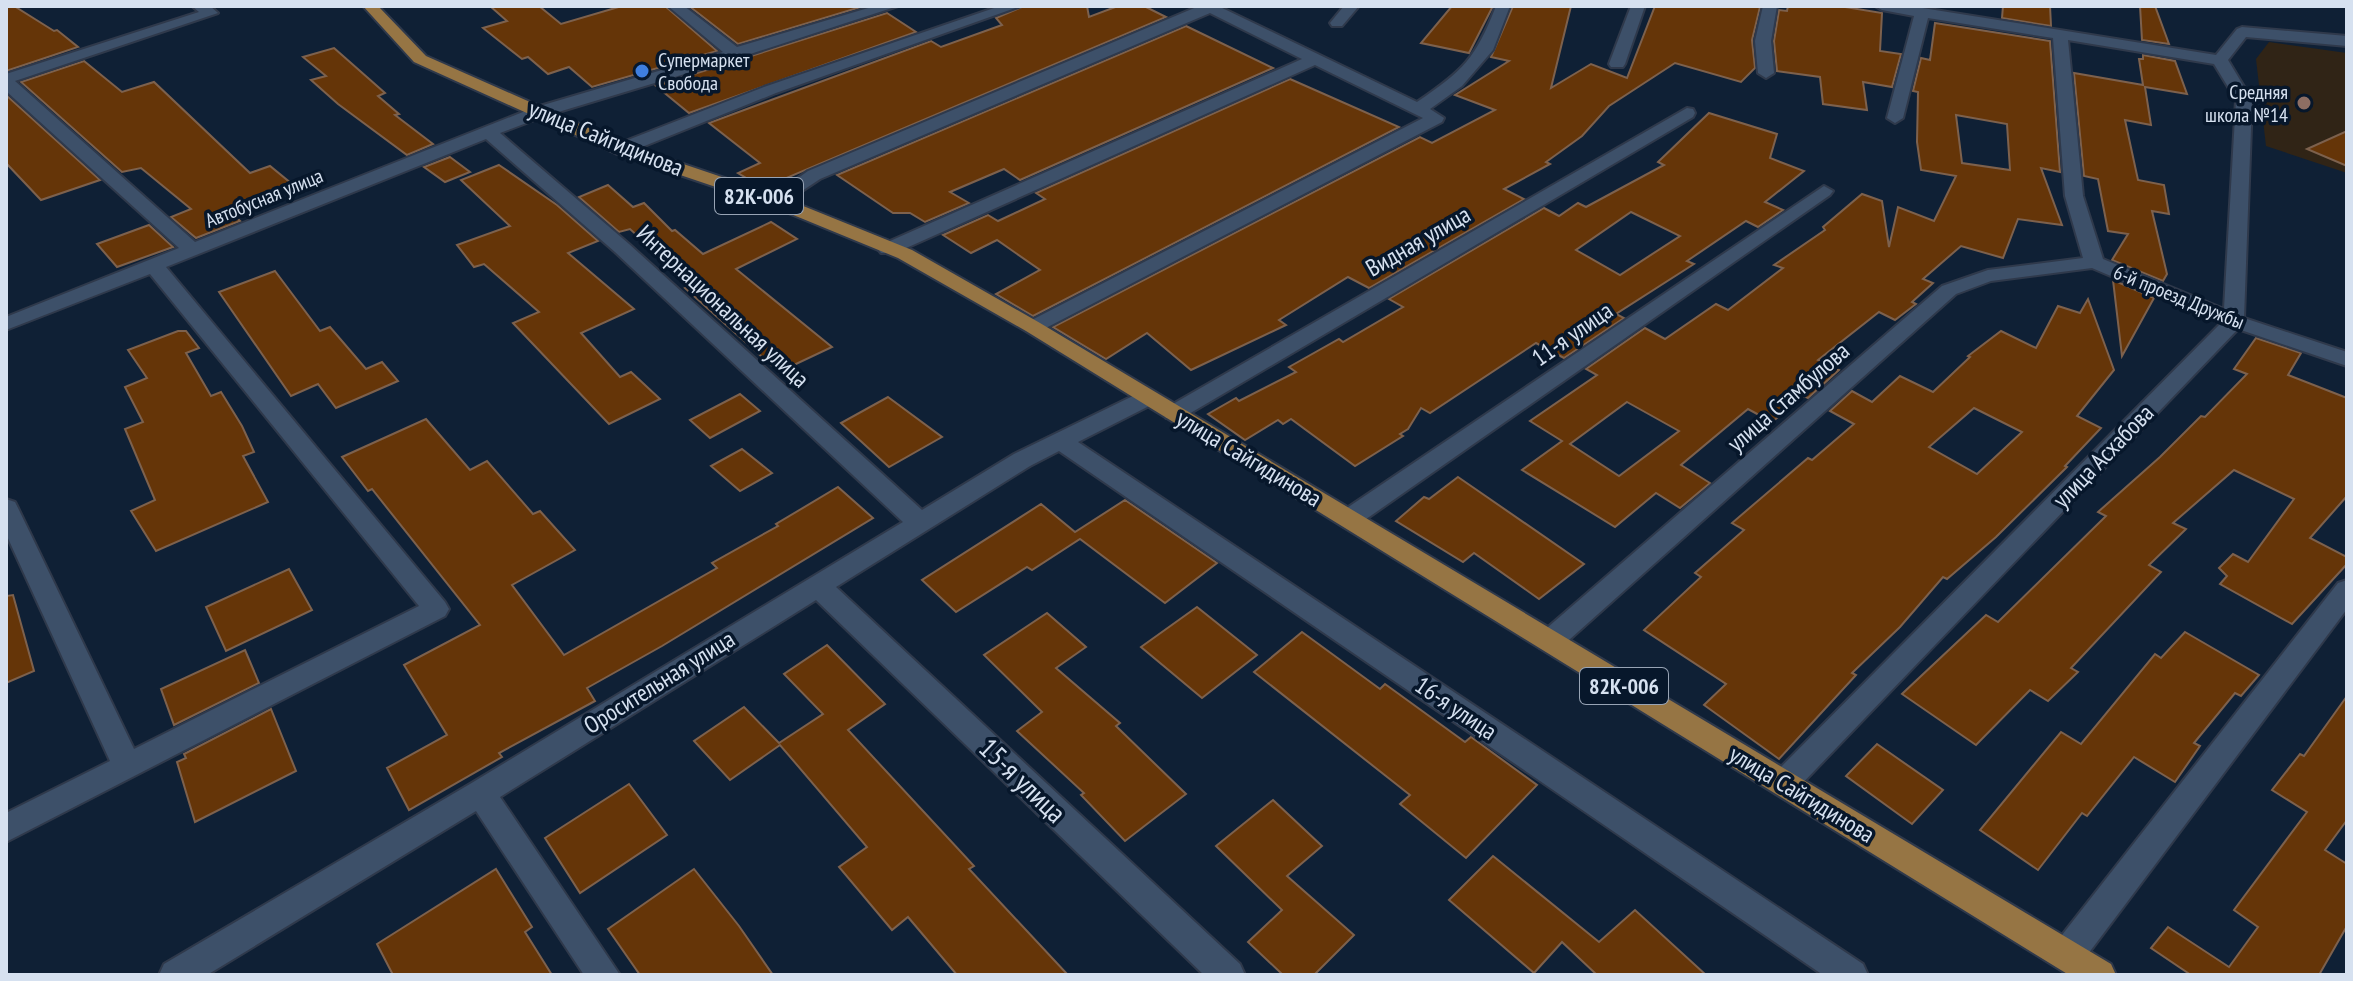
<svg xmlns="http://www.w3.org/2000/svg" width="2353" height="981" viewBox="0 0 2353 981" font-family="'PT Sans Narrow',sans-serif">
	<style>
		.education { fill: #302416 }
		.building { fill: #653508; stroke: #7d614d; stroke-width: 2; fill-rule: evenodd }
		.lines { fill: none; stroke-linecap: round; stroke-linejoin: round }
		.street-casing { stroke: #2f394b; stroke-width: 4 }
		.primary-casing { stroke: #2f394b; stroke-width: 4 }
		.street { fill: #3d5069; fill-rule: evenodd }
		.primary { fill: #967544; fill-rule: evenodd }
		.shop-dot { fill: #3f7fe0; stroke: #07172b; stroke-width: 3 }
		.education-dot { fill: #8d6e63; stroke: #07172b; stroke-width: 3 }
		.labels { text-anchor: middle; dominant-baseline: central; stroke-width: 7; stroke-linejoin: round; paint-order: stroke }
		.far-poi-label { font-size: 20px; fill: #d6e1f0; stroke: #07172b; text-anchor: start }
		.far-street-label { font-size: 20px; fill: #d6e1f0; stroke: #07172b }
		.shield { fill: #07172b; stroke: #98a4b5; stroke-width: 2 }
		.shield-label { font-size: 22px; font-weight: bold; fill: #d6e1f0 }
		.street-label { font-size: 24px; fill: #d6e1f0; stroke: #07172b }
		.near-street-label { font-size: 28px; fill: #d6e1f0; stroke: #07172b }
	</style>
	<rect width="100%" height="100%" fill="#0f2035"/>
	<polygon class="education" points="2269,42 2347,53 2347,173 2266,146 2256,59"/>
	<g class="building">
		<polygon points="6,6 14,6 54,31 57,30 78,47 6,71"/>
		<polygon points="490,6 539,6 561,24 622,6 665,6 717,51 592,87 569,67 548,74 528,57 522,59 483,28 507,21"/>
		<polygon points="689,6 864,6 738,44"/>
		<polygon points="1024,6 1087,6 1089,17 1118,6 1144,6 1166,17 763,188 738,173 760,163 709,123 931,41 941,47 1002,25 996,18"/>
		<polygon points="1452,6 1493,6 1469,53 1421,43"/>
		<polygon points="1513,6 1571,6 1551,88 1591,64 1627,78 1655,6 1760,7 1752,40 1755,68 1741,82 1675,63 1609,106 1582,136 1546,162 1550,164 1504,189 1524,199 1369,288 1348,277 1279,320 1286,325 1191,370 1147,333 1106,359 1053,327 1420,137 1432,143 1495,110 1455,95 1509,61 1491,57"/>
		<polygon points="1788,6 1839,6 1882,13 1880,51 1901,54 1892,87 1863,82 1867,110 1823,104 1820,77 1777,71 1774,41 1779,10 1787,11"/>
		<polygon points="2003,6 2050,6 2051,26 2002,18"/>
		<polygon points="2140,6 2155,6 2169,44 2142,40"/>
		<polygon points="887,13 916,32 689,113 656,86"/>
		<path d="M1935 23 2050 41 2060 172 2041 168 2062 225 2018 219 2003 258 1961 246 1923 279 1933 283 1912 302 1916 304 1895 320 1879 312 1818 360 1839 370 1808 398 1804 396 1772 422 1748 409 1681 465 1710 483 1680 508 1656 493 1615 527 1522 470 1562 441 1530 421 1597 375 1586 369 1645 328 1665 339 1716 304 1728 310 1783 268 1774 265 1825 230 1823 227 1862 194 1882 201 1889 247 1898 207 1934 221 1956 176 1921 170 1917 142 1918 92 1913 91 1921 58 1930 60ZM1956 115 2007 124 2010 170 1962 163ZM1627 402 1679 431 1619 476 1570 444Z"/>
		<polygon points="1186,26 1273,68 1020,180 1004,169 950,192 969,203 925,222 910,213 893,213 837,175"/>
		<polygon points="334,48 385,93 378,96 399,114 395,115 433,144 407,155 338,104 311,80 326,76 303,57"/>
		<polygon points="2143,55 2175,61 2187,94 2145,87 2151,125 2125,120 2138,180 2164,185 2169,214 2152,211 2167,274 2163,281 2112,260 2128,234 2108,231 2098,179 2084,176 2074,73 2143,85 2139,59 2143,59"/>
		<polygon points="84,61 122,92 154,82 250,173 270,166 292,184 227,209 240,221 196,238 171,217 191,209 141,168 122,172 21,82"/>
		<polygon points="1290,79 1399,127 1033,316 996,294 1040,270 997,240 971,253 943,235 988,215 998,221 1045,199 1036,193"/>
		<polygon points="6,95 100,180 41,200 6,163"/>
		<path d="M1709 113 1777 134 1770 158 1804 171 1765 202 1783 210 1758 227 1746 221 1687 261 1694 264 1616 314 1624 318 1564 358 1536 343 1430 413 1421 408 1408 429 1400 434 1403 436 1355 466 1291 419 1283 424 1278 420 1245 440 1208 414 1236 398 1239 401 1296 372 1289 367 1339 339 1343 342 1403 307 1389 299 1544 208 1559 216 1578 203 1586 207 1664 165 1658 162ZM1631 212 1680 236 1620 275 1576 250Z"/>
		<polygon points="2347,131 2347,166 2307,149"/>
		<polygon points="450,157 470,172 445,182 424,167"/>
		<polygon points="499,165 557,205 598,241 568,253 634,309 581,333 620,377 631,372 660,399 609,424 513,323 539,312 484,264 474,267 457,245 510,226 461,180"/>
		<polygon points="608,185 633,207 644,203 672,231 675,230 703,254 771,222 797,239 736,269 832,347 779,372 685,288 692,285 630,229 619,232 579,197"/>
		<polygon points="149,225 173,247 117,267 97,244"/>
		<polygon points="275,271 320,331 330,327 366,369 382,362 398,381 336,408 318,384 291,396 219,292"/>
		<polygon points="2113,280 2154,298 2122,356"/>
		<path d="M2088 299 2114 370 2077 416 2101 428 2065 466 2067 467 1996 537 1947 579 1943 577 1900 627 1852 673 1856 675 1779 759 1704 705 1726 684 1644 630 1701 577 1695 573 1744 530 1732 523 1808 458 1812 460 1854 424 1830 411 1852 391 1872 402 1900 376 1933 392 1970 357 1968 356 2001 331 2036 348 2058 306 2080 313ZM1974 408 2022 432 1977 474 1929 447Z"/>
		<polygon points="178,331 186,331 199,348 186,353 211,396 221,392 242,426 254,452 243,456 268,502 156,551 131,511 155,500 125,429 143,422 125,387 147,378 128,350"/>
		<polygon points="2256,338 2301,353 2288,375 2347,398 2347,496 2310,538 2347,557 2347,564 2292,624 2220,584 2227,576 2219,568 2233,554 2248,562 2294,499 2234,470 2173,523 2186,529 2149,565 2161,572 2071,668 2078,672 2048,701 2030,690 1976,745 1902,694 1986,615 1998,622 2106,516 2098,512 2160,457 2201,416 2205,417 2247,374 2234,369"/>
		<polygon points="740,394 760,411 710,438 690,420"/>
		<polygon points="888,397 942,437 889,467 841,423"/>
		<polygon points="426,419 470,470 487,461 533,514 540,511 575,550 512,585 564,655 717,568 712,563 778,526 776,524 838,487 873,518 662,646 587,688 595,701 499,753 502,757 409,810 387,768 447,735 404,665 480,625 372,489 368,491 342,457"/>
		<polygon points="742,449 772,473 740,491 711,466"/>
		<polygon points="1458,477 1584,564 1539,599 1474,553 1463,562 1396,521 1424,497 1429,499"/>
		<polygon points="1125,500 1217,563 1165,603 1080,539 1032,570 1027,567 956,612 922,580 1041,504 1075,532"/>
		<polygon points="289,569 312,610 226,651 206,607"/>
		<polygon points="13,595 34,671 6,683 6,596"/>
		<polygon points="1197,607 1257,655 1202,698 1141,647"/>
		<polygon points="1047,613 1086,647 1056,668 1120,723 1116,726 1186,794 1125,841 1081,795 1084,793 1017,731 1042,712 984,655"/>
		<polygon points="1302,632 1380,689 1385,684 1465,742 1471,737 1537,785 1466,858 1400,804 1410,795 1254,672"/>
		<polygon points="2185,632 2259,675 2241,696 2235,693 2194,743 2200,746 2175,782 2134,757 2087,816 2082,813 2038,870 1980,830 2061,732 2081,744 2155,654 2161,658"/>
		<polygon points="827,645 885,704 848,730 974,866 969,869 1068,975 957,975 908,917 892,930 839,867 867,847 780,745 730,780 694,741 744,707 779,743 823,714 784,674"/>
		<polygon points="245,650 259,683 174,725 161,689"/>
		<polygon points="2347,696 2347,820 2325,850 2347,864 2347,926 2319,975 2191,975 2151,948 2168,927 2229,967 2258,927 2234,910 2307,812 2272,790 2300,754 2304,756"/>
		<polygon points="271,709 296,771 195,822 177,762 186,758 184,754"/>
		<polygon points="1877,744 1943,790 1912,824 1846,776"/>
		<polygon points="629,784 667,835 580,893 545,838"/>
		<polygon points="1273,800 1322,846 1287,876 1354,935 1314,975 1283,975 1248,942 1282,910 1216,846"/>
		<polygon points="1493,856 1599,942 1635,910 1706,975 1597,975 1562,942 1534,973 1449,900"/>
		<polygon points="496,869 532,927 525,932 552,975 393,975 377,944"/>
		<polygon points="694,869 739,926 773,975 640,975 608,929"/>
	</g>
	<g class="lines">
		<defs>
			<g id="street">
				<polygon points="192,6 210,6 218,13 15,81 195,242 533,108 723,52 668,6 684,6 737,47 875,6 898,6 741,57 545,116 500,133 629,244 922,510 1014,454 1139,393 1155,393 1158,398 1155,403 1078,442 1863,964 1868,975 1823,975 1059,451 1030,466 836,587 1240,964 1245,975 1204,975 816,600 500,797 620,975 584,975 476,811 207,975 159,975 164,964 470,784 903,522 615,252 486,139 166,267 445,602 449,609 445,616 6,842 6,813 110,761 6,534 6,499 15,502 18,508 134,749 419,606 150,274 6,330 6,317 179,248 6,91 6,74 199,12"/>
				<polygon points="1000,6 1021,6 776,93 627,153 621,154 612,149 615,145 764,87"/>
				<path d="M1199 6H1218L1417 102C1463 71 1476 58 1496 6H1510L1493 50 1462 86 1430 109 1444 118 1442 122 1040 331 1033 333 1023 327 1026 323 1423 118 1315 65 895 253H881L878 249 881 245 1302 59 1210 13 820 179 781 205H769L766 201 808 171Z"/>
				<polygon points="1344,6 1359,6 1342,26 1332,26 1330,23"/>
				<polygon points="1631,6 1645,6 1625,64 1623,67 1611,67 1609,64"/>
				<polygon points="1763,6 1777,6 1771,41 1774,73 1766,78 1758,73 1755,41"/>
				<path d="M1875 6H1910L2216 55 2237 29 2242 27 2347 36V46L2246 37 2228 60 2252 100 2244 318 2347 352V366L2238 329 1794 792 1784 796 1774 792 1769 783 1774 774 2221 323 2092 268 1991 281 1956 294 1560 648 1550 651 1540 648 1537 641 1540 634 1942 286 1988 270 2083 258 2065 196 2053 38 1928 18 1903 118 1895 123 1887 118 1914 16 1882 10ZM2068 40 2214 64 2236 100 2224 309 2103 259 2083 196Z"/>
				<polygon points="1687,108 1693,109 1695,113 1693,117 1182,418 1166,418 1163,413 1166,408"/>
				<polygon points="1824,186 1833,191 1830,195 1359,524 1350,527 1341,524 1338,518 1341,512"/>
				<polygon points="2347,580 2347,609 2079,966 2067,971 2055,966 2050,955 2055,944 2338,583"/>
			</g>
			<polygon id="primary" points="363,6 378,6 426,56 627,145 781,197 912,250 1040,323 2111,964 2116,975 2069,975 1026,331 898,258 769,205 615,153 414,62"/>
		</defs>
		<use href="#street" class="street-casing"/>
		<use href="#primary" class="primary-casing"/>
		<use href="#street" class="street"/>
		<use href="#primary" class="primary"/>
	</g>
	<circle class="shop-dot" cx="642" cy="71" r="8"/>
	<circle class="education-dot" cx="2304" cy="103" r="8"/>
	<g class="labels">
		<g class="far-poi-label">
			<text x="658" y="60">Супермаркет<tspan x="658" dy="23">Свобода</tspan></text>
			<text x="2288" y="92" text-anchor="end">Средняя<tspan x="2288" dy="23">школа №14</tspan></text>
		</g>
		<g class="far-street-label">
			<text transform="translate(264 198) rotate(-22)">Автобусная улица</text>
			<text transform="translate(2179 297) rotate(22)">6-й проезд Дружбы</text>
		</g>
		<g class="shield">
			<rect x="715" y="178" width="88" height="36" rx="6"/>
			<rect x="1580" y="668" width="88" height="36" rx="6"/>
		</g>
		<g class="shield-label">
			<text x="759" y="196">82К-006</text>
			<text x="1624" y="686">82К-006</text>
		</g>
		<g class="street-label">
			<text transform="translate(606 138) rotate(22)">улица Сайгидинова</text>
			<text transform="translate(1418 241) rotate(-30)">Видная улица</text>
			<text transform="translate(723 306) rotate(43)">Интернациональная улица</text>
			<text transform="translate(1572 334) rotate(-35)">11-я улица</text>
			<text transform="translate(1788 397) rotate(-41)">улица Стамбулова</text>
			<text transform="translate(2103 456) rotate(-46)">улица Асхабова</text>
			<text transform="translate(1249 458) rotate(31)">улица Сайгидинова</text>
			<text transform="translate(659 682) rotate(-32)">Оросительная улица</text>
			<text transform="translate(1456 708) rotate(34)">16-я улица</text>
			<text transform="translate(1802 794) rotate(31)">улица Сайгидинова</text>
		</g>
		<g class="near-street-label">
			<text transform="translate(1023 780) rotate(44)">15-я улица</text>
		</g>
	</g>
	<rect width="2353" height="981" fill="none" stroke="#d6e1f0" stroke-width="16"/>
</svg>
